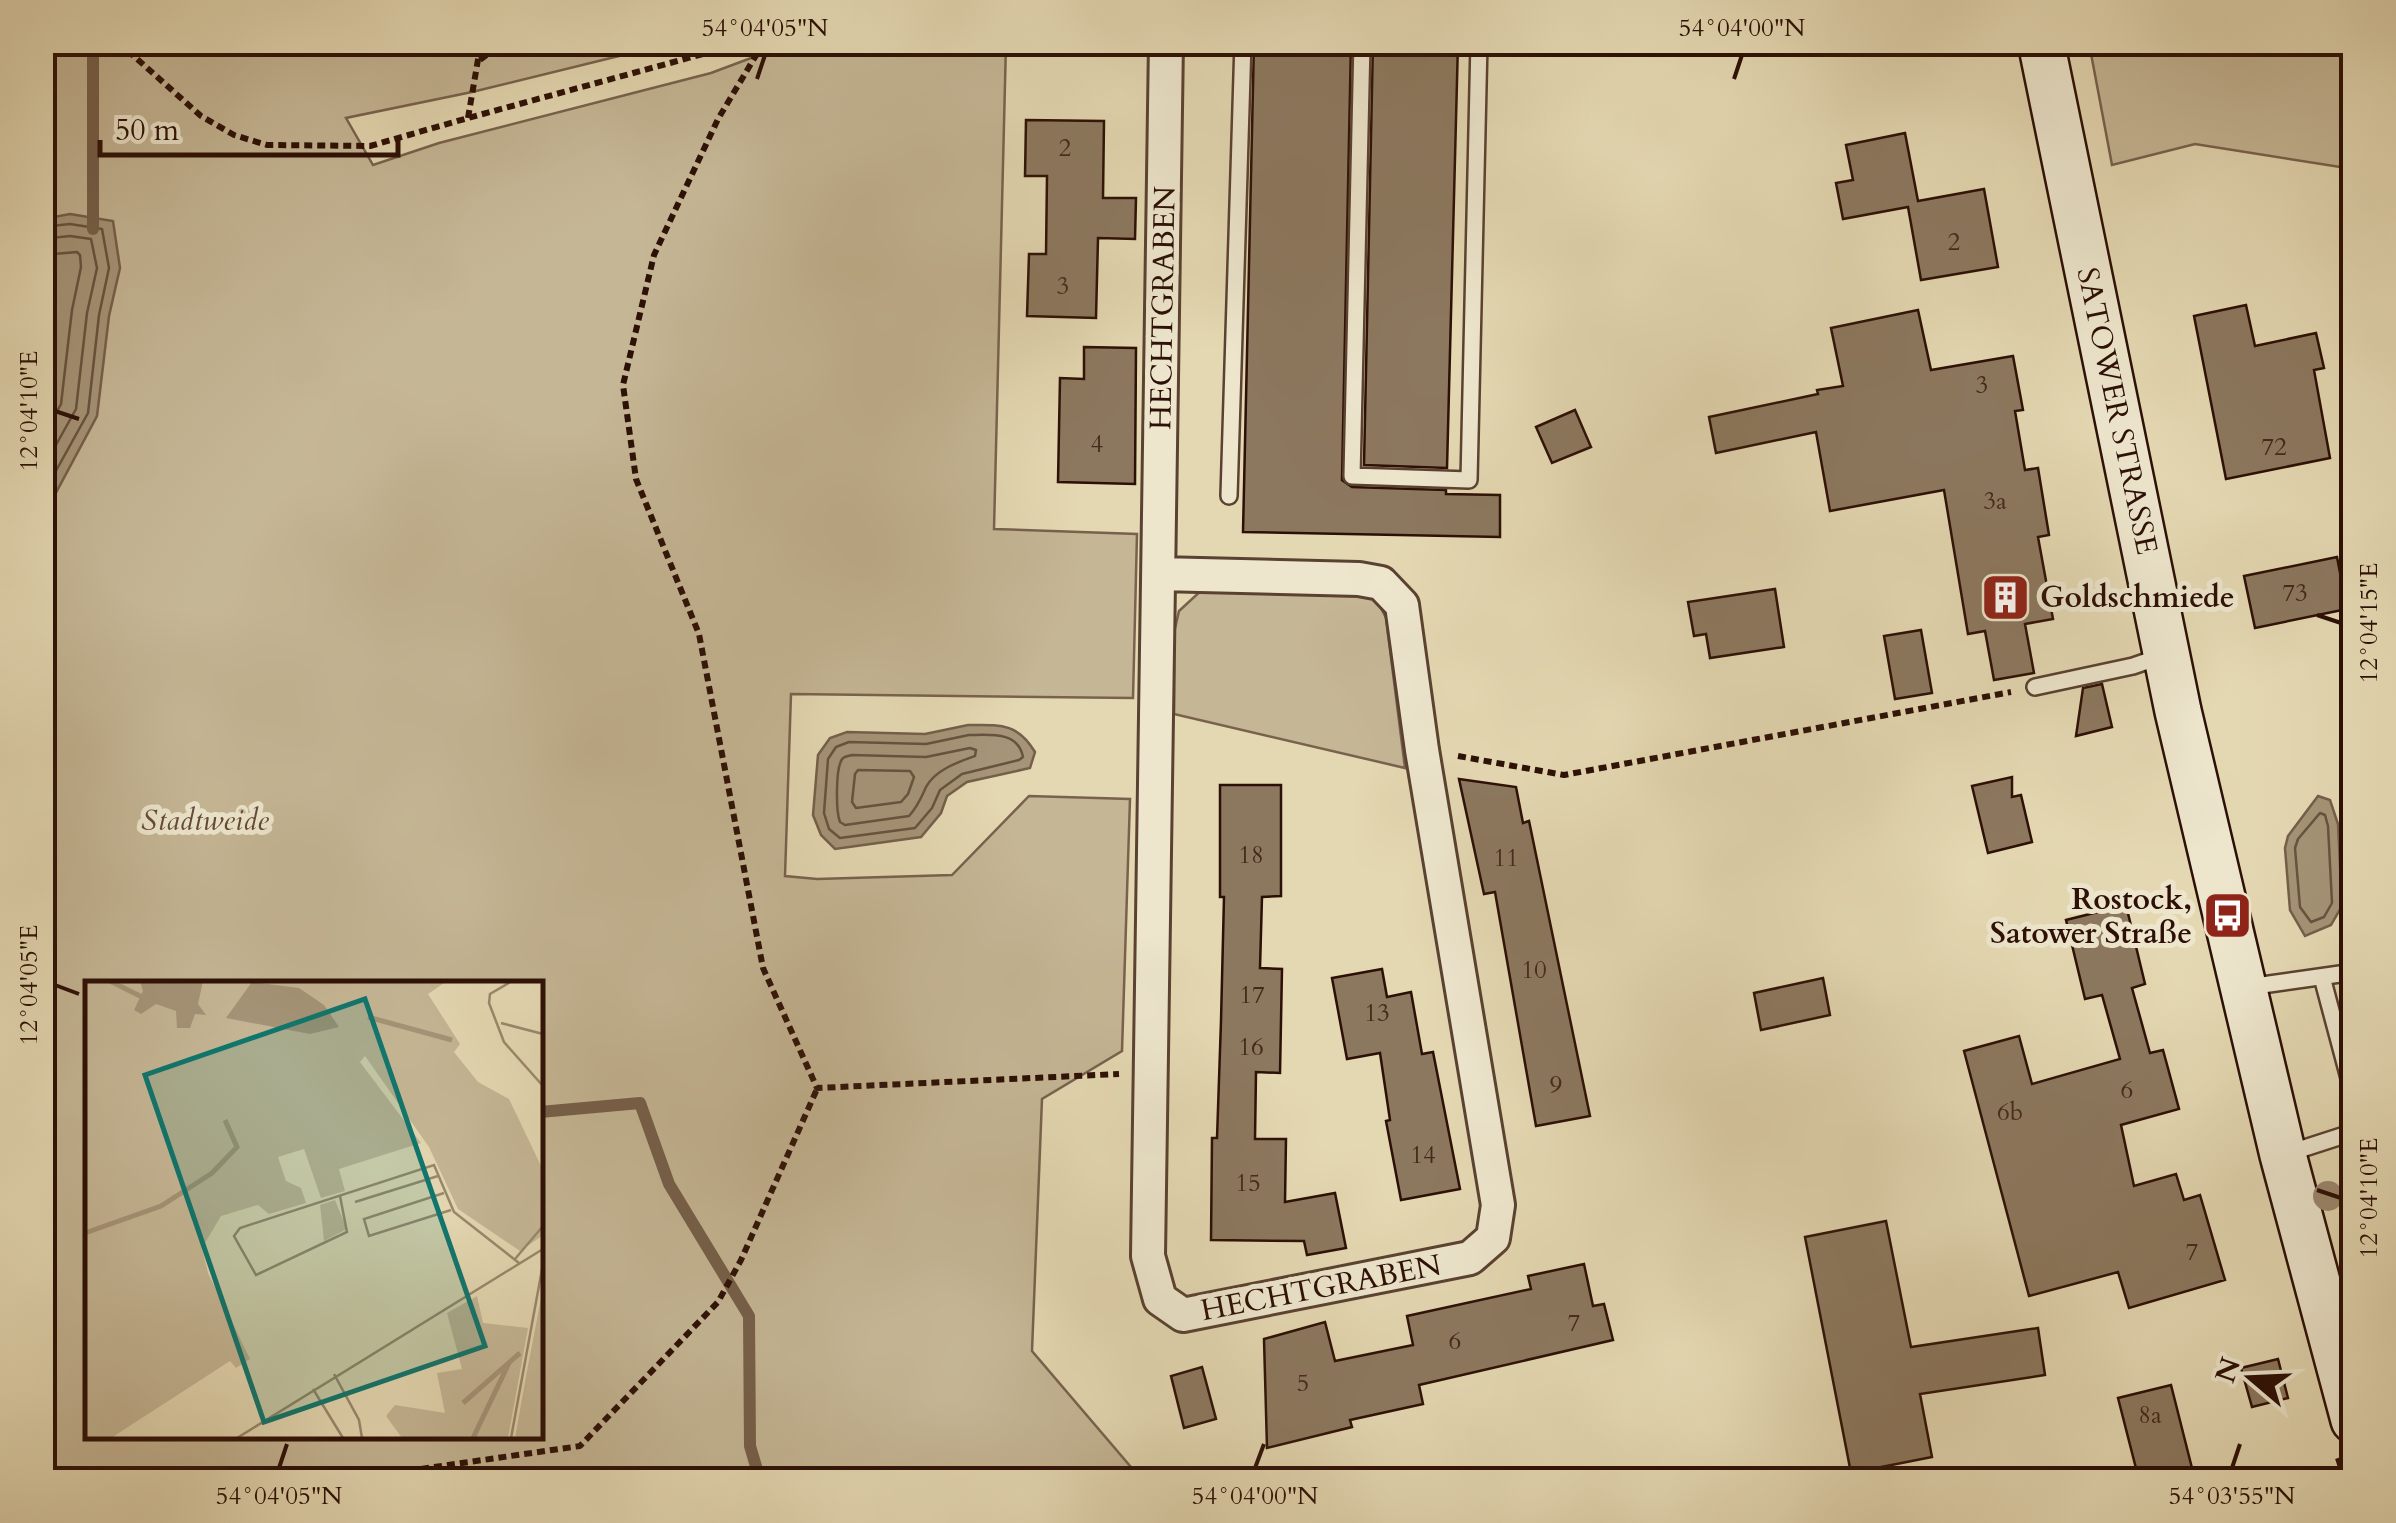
<svg xmlns="http://www.w3.org/2000/svg" width="2396" height="1523" viewBox="0 0 2396 1523" font-family="Cardo,serif">
	<style>
		.green { fill: #c5b695; stroke: #78624e; stroke-width: 2.5; fill-rule: evenodd }
		.water { fill: #a59478; stroke: #755f4a; stroke-width: 2.5 }
		.lines { fill: none; stroke-linecap: round; stroke-linejoin: round }
		.shore { stroke: #68523f; stroke-width: 2.5 }
		.stream { stroke: #755f4a; stroke-width: 12 }
		.building { fill: #8c785f; stroke: #2c0f06; stroke-width: 2.5 }
		.service-casing { stroke: #5a4131; stroke-width: 20 }
		.minor-casing { stroke: #5a4131; stroke-width: 38 }
		.secondary-casing { stroke: #2c0f06; stroke-width: 50 }
		.path { stroke: #2c0f06; stroke-width: 6; stroke-dasharray: 8 5; stroke-linecap: butt }
		.service { stroke: #ede6cd; stroke-width: 15 }
		.minor { stroke: #ede6cd; stroke-width: 32 }
		.secondary { stroke: #ede6cd; stroke-width: 45 }
		.tree { fill: #9c896f }
		.ticks { fill: none; stroke: #2c0f06; stroke-width: 4 }
		.labels { text-anchor: middle; dominant-baseline: central; stroke-width: 10; stroke-linejoin: round; paint-order: stroke }
		.number-label { font-size: 25px; fill: #44291c }
		.street-label { font-size: 30px; fill: #2c0f06; stroke: #ede6cd }
		.poi-label { font-size: 30px; font-weight: bold; fill: #2c0f06; stroke: #ede6cd; text-anchor: start }
		.park-label { font-size: 30px; font-style: italic; fill: #624938; stroke: #ede6cd }
		.inset-river { fill: none; stroke: #a59478; stroke-width: 5 }
		.inset-road { fill: none; stroke: #9a886d; stroke-width: 2.5 }
		.view { fill: #0f766e; fill-opacity: 0.15; stroke: #0f766e; stroke-width: 5 }
		.inset-edge { fill: none; stroke: #2c0f06; stroke-width: 5 }
		.neatline { fill: none; stroke: #2c0f06; stroke-width: 4 }
		.ticks-label { font-size: 25px; text-anchor: middle; fill: #2c0f06 }
	</style>
	<rect width="100%" height="100%" fill="#e4d8b2"/>
	<filter id="stains"><feTurbulence type="fractalNoise" baseFrequency=".002" numOctaves="4"/><feColorMatrix values="0 0 0 0 .2 0 0 0 0 .09 0 0 0 0 .02 0 0 0 .5 -.17"/></filter>
	<radialGradient id="worn" r=".72"><stop offset=".6" stop-color="#630" stop-opacity="0"/><stop offset="1" stop-color="#630" stop-opacity=".3"/></radialGradient>
	<g class="green">
		<path d="M42 43H672L472 92 346 118 373 165 439 143 711 73 791 43H1006L994 529 1137 534 1133 698 791 694 785 876 817 879 952 875 1029 796 1130 799 1122 1051 1042 1099 1032 1351 1142 1480H43ZM88 983H540V1436H88Z"/>
		<polygon points="2089,43 2353,43 2353,169 2195,144 2112,165"/>
		<polygon points="1205,587 1367,594 1378,602 1386,618 1405,768 1174,714 1174,633 1179,611"/>
	</g>
	<g class="water">
		<polygon points="70,214 113,221 120,268 109,316 97,416 43,517 43,219"/>
		<path d="M968 725C999 725 1017 722 1035 752L1030 768 967 782 947 796 941 813 921 837 835 849 821 835 813 815 818 755 830 738 847 732 925 734Z"/>
		<polygon points="2318,796 2330,800 2338,824 2342,906 2331,925 2305,936 2290,910 2285,848 2288,836"/>
	</g>
	<g class="lines">
		<g class="shore">
			<polyline points="42,227 70,224 102,229 109,268 99,315 88,413 42,496"/>
			<polyline points="42,239 70,236 91,239 97,268 87,313 76,409 42,470"/>
			<polyline points="42,255 77,252 80,255 81,267 72,310 61,404 42,439"/>
			<path d="M969 735C990 735 1018 731 1023 757L1019 760 962 774 940 790 932 808 915 828 840 838 829 829 824 813 828 759 836 747 849 742 926 744Z"/>
			<path d="M970 748 976 750 975 756C958 762 935 770 926 787 921 798 918 806 909 816L845 825 840 822C836 812 835 766 843 758 846 756 849 756 852 755L926 757Z"/>
			<polygon points="858,770 910,771 914,777 908,794 901,802 856,808 852,802 855,774"/>
			<polygon points="2320,813 2325,815 2328,826 2332,903 2324,917 2311,922 2300,907 2295,848 2298,839"/>
		</g>
		<g class="stream">
			<polyline points="93,229 93,47"/>
			<polyline points="540,1112 640,1103 669,1184 749,1316 750,1446 760,1480"/>
		</g>
	</g>
	<g class="building">
		<polygon points="1254,42 1351,42 1342,480 1352,487 1446,490 1446,494 1500,495 1500,537 1243,532"/>
		<polygon points="1373,42 1458,42 1447,468 1364,465"/>
		<polygon points="1026,120 1104,121 1103,198 1136,198 1135,239 1098,238 1096,318 1027,316 1029,254 1046,254 1047,176 1025,176"/>
		<polygon points="1905,133 1918,201 1984,189 1998,267 1921,280 1908,207 1843,219 1836,183 1853,180 1846,145"/>
		<polygon points="2246,305 2255,346 2316,333 2324,368 2314,370 2330,458 2226,479 2194,316"/>
		<polygon points="1918,310 1931,370 2013,356 2023,410 2015,411 2025,470 2038,468 2049,535 2038,537 2053,619 2025,624 2034,673 1994,680 1985,631 1968,634 1944,490 1830,511 1816,432 1716,453 1709,417 1818,394 1817,390 1843,386 1831,328"/>
		<polygon points="1084,347 1136,348 1135,484 1058,482 1060,378 1084,379"/>
		<polygon points="1575,410 1591,447 1552,463 1536,427"/>
		<polygon points="2337,557 2347,609 2255,628 2244,576"/>
		<polygon points="1775,589 1784,647 1710,658 1706,634 1694,636 1688,602"/>
		<polygon points="1921,630 1932,693 1895,699 1884,636"/>
		<polygon points="2102,684 2112,727 2076,736 2083,688"/>
		<polygon points="2012,777 2012,797 2021,795 2032,842 1988,853 1972,786"/>
		<polygon points="1459,779 1516,787 1523,823 1529,821 1590,1116 1536,1126 1495,892 1484,894"/>
		<polygon points="1220,785 1281,785 1281,896 1262,897 1260,968 1282,969 1280,1073 1256,1072 1255,1139 1286,1139 1285,1202 1335,1193 1346,1248 1307,1255 1304,1241 1211,1240 1212,1138 1217,1138 1221,1021 1224,897 1220,897"/>
		<polygon points="2126,905 2145,984 2132,988 2150,1053 2163,1050 2179,1109 2121,1125 2134,1186 2176,1174 2184,1200 2200,1195 2225,1280 2129,1308 2118,1272 2029,1296 1964,1051 2019,1036 2032,1084 2120,1059 2102,995 2085,999 2066,920"/>
		<polygon points="1382,969 1387,997 1411,992 1422,1054 1433,1052 1460,1189 1401,1200 1386,1121 1390,1120 1380,1053 1347,1059 1332,978"/>
		<polygon points="1823,978 1830,1015 1761,1030 1754,993"/>
		<polygon points="1886,1221 1911,1347 2038,1328 2045,1375 1920,1394 1932,1457 1851,1473 1805,1237"/>
		<polygon points="1584,1264 1593,1306 1604,1304 1613,1340 1419,1385 1423,1404 1350,1420 1352,1427 1267,1448 1264,1339 1325,1322 1335,1361 1413,1345 1407,1316 1531,1289 1528,1276"/>
		<polygon points="2278,1359 2288,1398 2252,1407 2241,1368"/>
		<polygon points="1202,1367 1216,1419 1184,1428 1171,1376"/>
		<polygon points="2171,1385 2195,1480 2139,1480 2118,1398"/>
	</g>
	<g class="lines">
		<defs>
			<g id="service">
				<polyline points="1362,42 1352,476 1469,480 1479,42"/>
				<polyline points="1229,496 1243,42"/>
				<polyline points="2035,687 2133,666 2162,656"/>
				<polyline points="2322,977 2354,1097"/>
				<polyline points="2248,987 2354,972"/>
				<polyline points="2286,1154 2354,1132"/>
			</g>
			<polyline id="minor" points="1159,574 1359,579 1381,583 1402,605 1422,750 1498,1205 1493,1238 1470,1258 1183,1315 1160,1299 1148,1256 1166,42"/>
			<polyline id="secondary" points="2041,42 2178,711 2283,1155 2354,1420"/>
		</defs>
		<use href="#service" class="service-casing"/>
		<use href="#minor" class="minor-casing"/>
		<use href="#secondary" class="secondary-casing"/>
		<g class="path">
			<polyline points="118,42 201,116 234,135 267,145 370,146 468,118 747,42"/>
			<polyline points="764,42 718,119 654,255 623,385 636,479 699,634 763,968 817,1088 1119,1074"/>
			<polyline points="480,60 503,42"/>
			<polyline points="468,118 481,42"/>
			<polyline points="1458,756 1564,775 2011,692"/>
			<polyline points="2338,1458 2345,1480"/>
			<polyline points="344,1480 580,1446 718,1302 741,1260 817,1089"/>
		</g>
		<use href="#service" class="service"/>
		<use href="#minor" class="minor"/>
		<use href="#secondary" class="secondary"/>
	</g>
	<circle class="tree" cx="2328" cy="1196" r="15"/>
	<path class="ticks" d="M757 79 765 55M1734 79 1742 55M55 411 79 419M2317 615 2341 623M55 985 79 994M2317 1190 2341 1198M279 1468 287 1444M1255 1468 1264 1444M2232 1468 2240 1444"/>
	<defs>
		<symbol id="building-square" viewBox="-11 -11 22 22"><rect x="-9" y="-9" width="18" height="18" rx="4" fill="#8f2418" stroke="#ede6cd"/><path d="M-4-6H4V6H1V3H-1V6H-4ZM-2.5-4.3h1.7v1.8h-1.7ZM.8-4.3h1.7v1.8H.8ZM-2.5-1h1.7V.8h-1.7ZM.8-1h1.7V.8H.8Z" fill="#fff"/></symbol>
		<symbol id="bus-square" viewBox="-11 -11 22 22"><rect x="-9" y="-9" width="18" height="18" rx="4" fill="#8f2418" stroke="#ede6cd"/><path d="M-5-6H5V4H4V6H2V4H-2V6H-4V4H-5ZM-3.5-4V0h7V-4ZM-3.5 1.2v1.5H-2V1.2ZM2 1.2v1.5H3.5V1.2Z" fill="#fff"/></symbol>
	</defs>
	<g fill-rule="evenodd">
		<use href="#building-square" x="1978" y="570" width="55" height="55"/>
		<use href="#bus-square" x="2200" y="888" width="55" height="55"/>
	</g>
	<g class="labels">
		<g class="number-label">
			<text x="1065" y="148">2</text>
			<text x="1954" y="242">2</text>
			<text x="1063" y="286">3</text>
			<text x="1982" y="385">3</text>
			<text x="1097" y="444">4</text>
			<text x="2274" y="447">72</text>
			<text x="1995" y="501">3a</text>
			<text x="2295" y="593">73</text>
			<text x="1251" y="855">18</text>
			<text x="1506" y="858">11</text>
			<text x="1534" y="970">10</text>
			<text x="1252" y="995">17</text>
			<text x="1377" y="1013">13</text>
			<text x="1251" y="1047">16</text>
			<text x="1556" y="1085">9</text>
			<text x="2127" y="1090">6</text>
			<text x="2010" y="1112">6b</text>
			<text x="1423" y="1155">14</text>
			<text x="1248" y="1183">15</text>
			<text x="2192" y="1252">7</text>
			<text x="1574" y="1323">7</text>
			<text x="1455" y="1341">6</text>
			<text x="1303" y="1383">5</text>
			<text x="2150" y="1415">8a</text>
		</g>
		<g class="street-label">
			<text transform="translate(1163 308) rotate(-89)">HECHTGRABEN</text>
			<text transform="translate(2117 411) rotate(78)">SATOWER STRASSE</text>
			<text transform="translate(1321 1288) rotate(-11)">HECHTGRABEN</text>
		</g>
		<g class="poi-label">
			<text x="2040" y="597">Goldschmiede</text>
			<text x="2192" y="899" text-anchor="end">Rostock,<tspan x="2192" dy="34">Satower Straße</tspan></text>
		</g>
		<g class="park-label">
			<text x="205" y="820">Stadtweide</text>
		</g>
	</g>
	<g transform="translate(85 981)">
		<rect width="458" height="458" fill="#e4d8b2"/>
		<path d="M0 0H362L343 13 375 63 369 71 393 101 424 118 457 187V255L435 270 373 228 344 166 280 75 275 81 336 162 254 188 260 210 236 217 219 168 193 176 201 200 216 207 221 222 184 233 173 224 136 235 117 267 123 292 165 378 151 387 145 380 26 457H0ZM250 219 262 248 239 260 235 224ZM457 312V457H430L442 390ZM392 315 398 342 443 347 423 457H317L301 435 310 424 360 432 352 392 377 388 362 332Z" fill="#c5b695"/>
		<path d="M55 0H118L113 23 121 34 110 33 105 47H92L91 30 71 23 56 33 49 29 58 10ZM167 1 214 7 239 24 254 46 225 53 141 37Z" fill="#a59478"/>
		<path class="inset-river" d="M25 0 57 16M283 36 367 59M0 252 76 225 127 192 152 166 140 139M378 422 435 372M388 457 424 382"/>
		<path class="inset-road" d="M427 0 405 13 404 22 419 61 458 105M416 42 458 53M359 212 279 238 284 255 366 229M255 215 262 251 171 294 149 255 155 247 349 184 369 231 434 282M270 221 353 195M430 278 458 245M249 393 274 439 277 457M228 408 258 457M152 457 458 268M426 457 458 283"/>
		<path class="view" d="M280 18 400 365 179 441 60 94Z"/>
		<rect width="458" height="458" class="inset-edge"/>
	</g>
	<rect width="2396" height="1523" fill="none" stroke="#e4d8b2" stroke-width="110"/>
	<g transform="translate(2251 1378) rotate(289)" stroke="#ede6cd" stroke-width="8" paint-order="stroke">
	<path d="M0-8L18 38L0 25L-18 38Z" fill="#2c0f06"/>
	<text y="-15" font-size="28" font-weight="bold" text-anchor="middle" fill="#2c0f06">N</text>
	</g>
	<path d="M100 140v15h298v-15" fill="none" stroke="#2c0f06" stroke-width="5"/>
	<text x="115" y="140" font-size="30" fill="#2c0f06" stroke="#ede6cd" stroke-width="8" paint-order="stroke">50 m</text>
	<rect x="55" y="55" width="2286" height="1413" class="neatline"/>
	<g class="ticks-label">
		<text x="765" y="36">54°04'05"N</text>
		<text x="1742" y="36">54°04'00"N</text>
		<text transform="translate(28 411) rotate(-90)" y="9">12°04'10"E</text>
		<text transform="translate(2368 623) rotate(-90)" y="9">12°04'15"E</text>
		<text transform="translate(28 985) rotate(-90)" y="9">12°04'05"E</text>
		<text transform="translate(2368 1198) rotate(-90)" y="9">12°04'10"E</text>
		<text x="279" y="1504">54°04'05"N</text>
		<text x="1255" y="1504">54°04'00"N</text>
		<text x="2232" y="1504">54°03'55"N</text>
	</g>
	<rect width="100%" height="100%" filter="url(#stains)"/>
	<rect width="100%" height="100%" fill="url(#worn)"/>
</svg>
